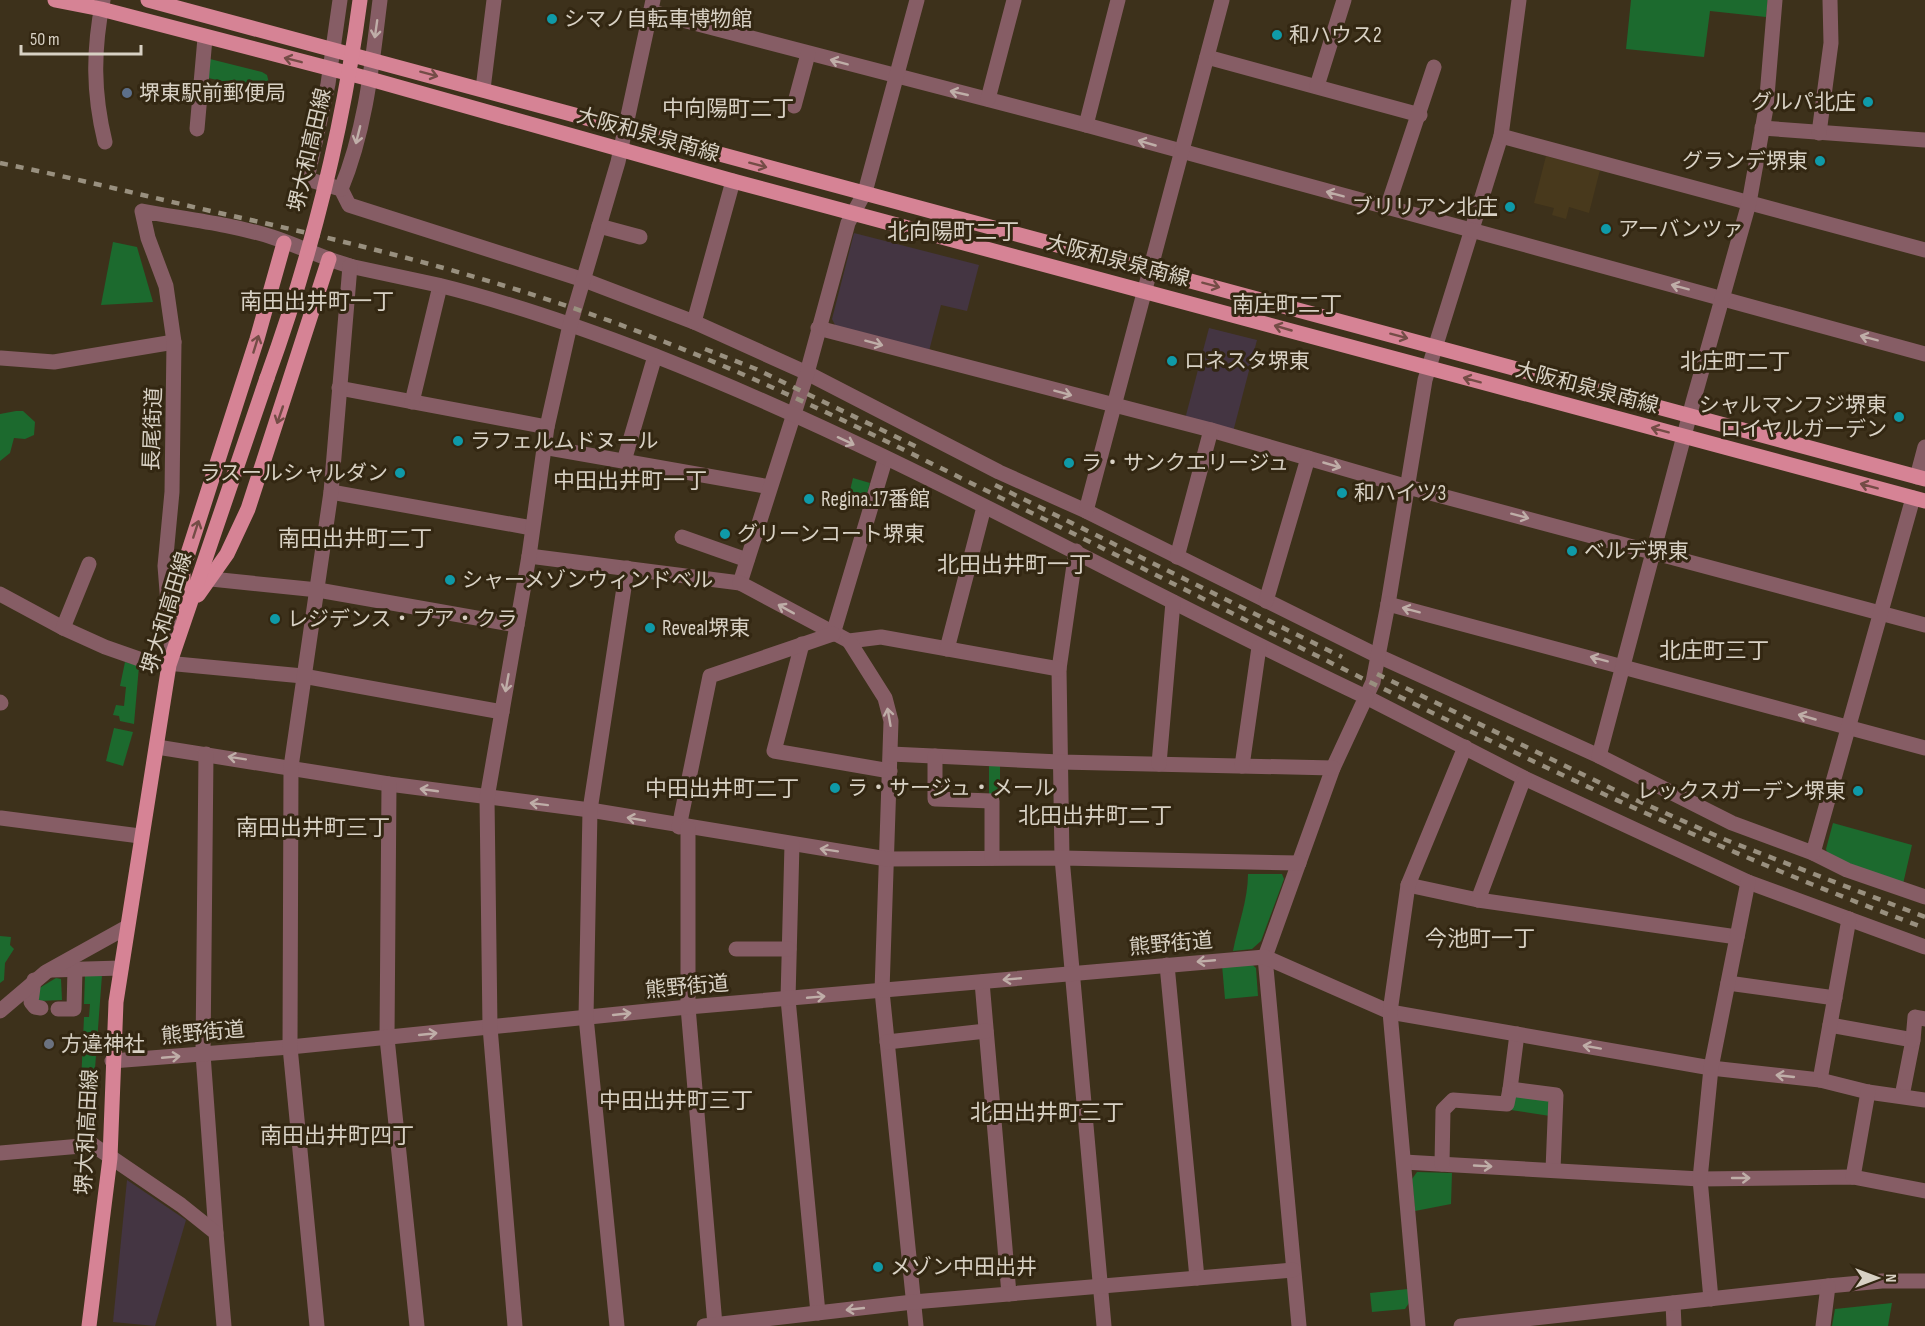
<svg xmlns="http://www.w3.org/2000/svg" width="1925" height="1326" viewBox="0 0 1925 1326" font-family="'Sofia Sans Condensed','Noto Sans JP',sans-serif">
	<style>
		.commercial { fill: #443542 }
		.built { fill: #48391c }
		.green { fill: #1c6a2e }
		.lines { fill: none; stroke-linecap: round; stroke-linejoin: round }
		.minor { stroke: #865d65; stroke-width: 15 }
		.major { stroke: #d68395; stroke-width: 15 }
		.rail { stroke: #99907f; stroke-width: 4.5; stroke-dasharray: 8 8; stroke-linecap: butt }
		.major-bridge { stroke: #d68395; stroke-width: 15 }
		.oneway { stroke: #bfaea8 }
		.oneway2 { stroke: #744c46 }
		.culture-dot { fill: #0f9aa8; stroke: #332712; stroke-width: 2 }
		.service-dot { fill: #5c6f8a; stroke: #332712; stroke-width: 2 }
		.worship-dot { fill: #6b7280; stroke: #332712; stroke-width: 2 }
		.labels { text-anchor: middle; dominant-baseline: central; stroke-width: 6; stroke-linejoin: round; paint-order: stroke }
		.poi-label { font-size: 21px; fill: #d8d1c4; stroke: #332712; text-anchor: start }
		.street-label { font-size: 21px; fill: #d8d1c4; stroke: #332712 }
		.neighbourhood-label { font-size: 22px; fill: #d8d1c4; stroke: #332712 }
	</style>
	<rect width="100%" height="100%" fill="#3d311b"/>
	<g class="commercial">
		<polygon points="854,233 979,265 967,311 941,305 929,351 836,327 832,319"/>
		<polygon points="1209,328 1257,340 1233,432 1185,419"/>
		<polygon points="127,1180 186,1220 155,1326 113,1322"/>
	</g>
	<polygon class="built" points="1546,156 1600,170 1589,213 1569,207 1566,219 1552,215 1554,208 1534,203"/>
	<g class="green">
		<polygon points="1631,0 1768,0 1766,17 1710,11 1704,57 1626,49"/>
		<polygon points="210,59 262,72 267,75 269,83 265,88 259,89 208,78"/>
		<polygon points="113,242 137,247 153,302 101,305"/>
		<polygon points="16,411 23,411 35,422 34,435 25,439 14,438 10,453 0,461 0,414"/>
		<polygon points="853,478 870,483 864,504 848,499"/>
		<polygon points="125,662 139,666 134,724 120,721 119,716 113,715 116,705 124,706 126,687 120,686"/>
		<polygon points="114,728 133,732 123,766 106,761"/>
		<rect x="989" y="764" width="11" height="30"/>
		<polygon points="1833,823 1912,845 1903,884 1828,856 1826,849"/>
		<path d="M1248 874H1282L1284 879 1261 941 1252 949 1233 951C1238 925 1248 900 1248 874Z"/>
		<polygon points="0,936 11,937 10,945 14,949 5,963 4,980 0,983"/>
		<polygon points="1249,962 1256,968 1258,996 1225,999 1222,965"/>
		<polygon points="85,975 102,975 92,1109 85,1109 87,1084 81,1083 84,1017 89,1017 90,1004 84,1004"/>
		<polygon points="56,978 61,979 62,1000 39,1001 36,990"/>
		<polygon points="1516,1096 1548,1101 1551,1104 1550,1116 1511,1110 1513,1098"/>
		<polygon points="1417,1172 1452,1173 1451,1204 1415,1211 1412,1179"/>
		<polygon points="1408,1289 1409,1303 1405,1309 1372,1312 1370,1293"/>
		<polygon points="1892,1303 1888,1326 1832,1326 1835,1309"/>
	</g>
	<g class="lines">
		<g class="minor">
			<path d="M103 0C93 50 93 93 105 142"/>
			<polyline points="340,0 328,84 307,179 341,189 349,205 584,280 694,322 807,373 999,472 1086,511 1376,655 1599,756 1732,823 1813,853 1847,870 1925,897"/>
			<polyline points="1519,0 1501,136 1425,380 1388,604 1373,682 1366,697 1524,778 1748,882 1925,947"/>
			<polyline points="652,12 1086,125 1925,354"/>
			<polyline points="1207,57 1420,115"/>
			<polyline points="1317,86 1344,0"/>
			<polyline points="483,89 494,0"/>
			<polyline points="988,99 1014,0"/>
			<polyline points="794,106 808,54"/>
			<polyline points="1086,125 1118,0"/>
			<polyline points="1762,128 1925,140"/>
			<polyline points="197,129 205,38"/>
			<polyline points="1819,133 1831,43 1830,0"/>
			<polyline points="1501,136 1925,250"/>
			<path d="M341 189C366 129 372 64 380 0"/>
			<polyline points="1387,208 1434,67"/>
			<polyline points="599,226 640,237"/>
			<polyline points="694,322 733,181"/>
			<polyline points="818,328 1211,430 1408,487 1925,625"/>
			<polyline points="1,358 54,362 174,342"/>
			<polyline points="339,388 547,427"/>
			<polyline points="412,402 440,286"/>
			<polyline points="543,447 770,487"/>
			<polyline points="624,461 655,356"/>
			<polyline points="1917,477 1925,447"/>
			<polyline points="331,492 532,528"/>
			<polyline points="1086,511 1222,0"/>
			<polyline points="682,537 747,560"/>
			<polyline points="1076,551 1059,669 1062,858 1104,1326"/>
			<polyline points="529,556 740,583 807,373 848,223 865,192 917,0"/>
			<polyline points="1177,557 1211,430"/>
			<polyline points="211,579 318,590 517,625"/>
			<polyline points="740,583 849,641 881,637 1059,669"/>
			<polyline points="0,594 63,628 105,647 145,661 303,676 502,712"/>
			<polyline points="1266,601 1308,458"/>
			<polyline points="1388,604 1925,748"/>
			<polyline points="63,628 89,564"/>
			<polyline points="833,634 885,460"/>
			<polyline points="849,641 885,698 891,721 882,991 916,1326"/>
			<polyline points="802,644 774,751 890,771"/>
			<polyline points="947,649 984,507"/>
			<path d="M172 654 165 566 172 492 174 342 166 286 148 238 142 211C185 219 231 224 272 237 300 246 326 260 354 267 382 273 410 279 438 285 511 303 583 328 653 355 898 451 1128 585 1366 697L1333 768 1265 957 1299 1326"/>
			<polyline points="0,702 1,703"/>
			<polyline points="157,747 389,784 590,810 887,859 1062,858 1299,863"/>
			<polyline points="206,754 203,1054 216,1233"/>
			<polyline points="891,754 1060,762 1333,768"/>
			<polyline points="935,756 935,799 992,801 992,858"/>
			<polyline points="1599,756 1693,402 1749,203 1766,108 1775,0"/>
			<polyline points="1159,764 1173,602"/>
			<polyline points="1242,766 1259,647"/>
			<polyline points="389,784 387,1038 417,1326"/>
			<polyline points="1,818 140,836"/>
			<polyline points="679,827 710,676 833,634"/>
			<polyline points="688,828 688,1007 715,1325"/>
			<polyline points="792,844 788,999 818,1313"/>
			<polyline points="1813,853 1913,498"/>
			<polyline points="1408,885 1478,900 1737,937"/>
			<polyline points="1478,900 1524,778"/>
			<polyline points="736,949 789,949"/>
			<polyline points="1167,965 1197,1278"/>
			<polyline points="52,970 121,968"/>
			<polyline points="34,980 31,1002 35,1007 41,1008"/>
			<polyline points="982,982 1009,1294"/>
			<polyline points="1728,983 1835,998"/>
			<polyline points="58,1009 74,1009 75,969"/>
			<polyline points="0,1011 46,972 127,927"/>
			<polyline points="1830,1025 1913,1040 1902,1096"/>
			<polyline points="1517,1034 1510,1089 1556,1095 1553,1170"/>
			<polyline points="1913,1040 1915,1017 1925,1019"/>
			<polyline points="887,1042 986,1031"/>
			<polyline points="112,1061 290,1047 688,1007 1265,957 1390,1012 1711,1068 1820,1080 1868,1092 1925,1100"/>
			<polyline points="1820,1080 1849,919"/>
			<polyline points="0,1153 93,1145 181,1205 216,1233 224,1326"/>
			<polyline points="1404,1162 1700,1179 1853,1177 1925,1191"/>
			<polyline points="1442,1164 1443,1110 1453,1100 1507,1104 1510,1089"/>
			<polyline points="1853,1177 1868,1092"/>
			<polyline points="1711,1299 1700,1179 1711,1068 1748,882"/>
			<polyline points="1673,1303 1674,1326"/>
			<polyline points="317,1326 290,1047 291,767 331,492 350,266"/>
			<polyline points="515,1326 490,1027 487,798 529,556 547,427 570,325 618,162 653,0"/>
			<polyline points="617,1326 586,1017 590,810 627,568"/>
			<polyline points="704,1326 913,1302 1293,1270"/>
			<polyline points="1418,1326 1390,1012 1408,885 1465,747"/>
			<polyline points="1461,1326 1828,1286 1882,1281 1925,1281"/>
			<polyline points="1823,1326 1828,1286"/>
		</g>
		<g class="major">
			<polyline points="55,0 101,9 370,79 733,181 1925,501"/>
			<polyline points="148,0 1925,479"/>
			<polyline points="198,595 227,554 248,509 329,259"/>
			<polyline points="183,613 183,569 257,339 284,243"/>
			<polyline points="89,1326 110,1158 116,1002 169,665 267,378"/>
		</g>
		<g class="rail">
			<path d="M0 163C75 178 149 197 224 214 373 247 523 285 665 342 795 393 919 458 1044 519 1334 663 1621 816 1925 928"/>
			<polyline points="705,349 756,369 917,447"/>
			<polyline points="995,485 1342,657"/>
			<polyline points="1377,674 1627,796 1726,840 1925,917"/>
		</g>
		<path class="major-bridge" d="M267 378C311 257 343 128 360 0"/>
	</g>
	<defs><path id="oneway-shaft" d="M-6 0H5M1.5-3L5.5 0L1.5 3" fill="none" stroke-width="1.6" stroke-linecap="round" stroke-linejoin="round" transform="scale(1.5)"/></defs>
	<g class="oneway">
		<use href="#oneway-shaft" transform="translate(376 29) rotate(98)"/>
		<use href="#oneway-shaft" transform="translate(839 62) rotate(-165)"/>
		<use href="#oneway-shaft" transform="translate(959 93) rotate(-167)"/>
		<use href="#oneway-shaft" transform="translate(358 135) rotate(104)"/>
		<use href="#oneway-shaft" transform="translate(1147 143) rotate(-164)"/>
		<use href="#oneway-shaft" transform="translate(1335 194) rotate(-165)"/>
		<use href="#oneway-shaft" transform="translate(1680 287) rotate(-165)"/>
		<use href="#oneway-shaft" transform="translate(1869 338) rotate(-165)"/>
		<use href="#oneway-shaft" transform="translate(874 343) rotate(15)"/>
		<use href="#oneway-shaft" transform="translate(1063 393) rotate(15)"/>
		<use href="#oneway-shaft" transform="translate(846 441) rotate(25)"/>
		<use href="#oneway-shaft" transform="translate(1332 465) rotate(16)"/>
		<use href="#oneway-shaft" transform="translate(1520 516) rotate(15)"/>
		<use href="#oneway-shaft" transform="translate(786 609) rotate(-151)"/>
		<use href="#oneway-shaft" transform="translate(1411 610) rotate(-165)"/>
		<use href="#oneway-shaft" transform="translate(1599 659) rotate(-165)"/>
		<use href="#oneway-shaft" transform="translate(507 683) rotate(100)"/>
		<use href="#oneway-shaft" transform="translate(889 717) rotate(-100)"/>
		<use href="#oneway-shaft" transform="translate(1807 717) rotate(-164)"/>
		<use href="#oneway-shaft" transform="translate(237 758) rotate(-171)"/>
		<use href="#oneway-shaft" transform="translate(429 790) rotate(-172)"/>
		<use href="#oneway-shaft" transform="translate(539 804) rotate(-173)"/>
		<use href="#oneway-shaft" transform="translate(636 819) rotate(-170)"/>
		<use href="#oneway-shaft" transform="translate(829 850) rotate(-171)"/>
		<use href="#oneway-shaft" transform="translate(1206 961) rotate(175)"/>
		<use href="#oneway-shaft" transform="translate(1012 979) rotate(175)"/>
		<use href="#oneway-shaft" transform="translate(816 997) rotate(-5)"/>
		<use href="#oneway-shaft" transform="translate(622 1014) rotate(-6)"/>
		<use href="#oneway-shaft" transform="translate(428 1034) rotate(-6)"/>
		<use href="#oneway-shaft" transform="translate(1592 1047) rotate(-170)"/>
		<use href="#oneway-shaft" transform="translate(171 1057) rotate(-5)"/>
		<use href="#oneway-shaft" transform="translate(1785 1076) rotate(-174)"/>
		<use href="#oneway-shaft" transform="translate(1483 1166) rotate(3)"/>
		<use href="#oneway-shaft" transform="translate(1741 1178)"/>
		<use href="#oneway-shaft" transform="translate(855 1309) rotate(174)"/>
	</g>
	<g class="oneway2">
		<use href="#oneway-shaft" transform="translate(293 60) rotate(-166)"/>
		<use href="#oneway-shaft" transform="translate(429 74) rotate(15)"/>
		<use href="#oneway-shaft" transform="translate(758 165) rotate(15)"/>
		<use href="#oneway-shaft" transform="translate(1211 285) rotate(15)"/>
		<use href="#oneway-shaft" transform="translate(1283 328) rotate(-164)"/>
		<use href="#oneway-shaft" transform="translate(1399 336) rotate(15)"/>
		<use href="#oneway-shaft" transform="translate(256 344) rotate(-73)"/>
		<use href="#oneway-shaft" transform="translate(1472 380) rotate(-165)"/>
		<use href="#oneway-shaft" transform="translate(280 415) rotate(109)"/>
		<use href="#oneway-shaft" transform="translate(1660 430) rotate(-165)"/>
		<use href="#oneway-shaft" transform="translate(1869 486) rotate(-165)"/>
		<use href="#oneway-shaft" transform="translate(196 529) rotate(-72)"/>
	</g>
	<g class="culture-dot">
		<circle cx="552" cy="19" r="6"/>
		<circle cx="1277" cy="35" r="6"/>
		<circle cx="1868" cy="102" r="6"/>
		<circle cx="1820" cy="161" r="6"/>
		<circle cx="1510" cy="207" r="6"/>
		<circle cx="1606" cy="229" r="6"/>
		<circle cx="1172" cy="361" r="6"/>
		<circle cx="1899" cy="417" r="6"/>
		<circle cx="458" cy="441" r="6"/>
		<circle cx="1069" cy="463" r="6"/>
		<circle cx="400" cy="473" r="6"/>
		<circle cx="1342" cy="493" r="6"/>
		<circle cx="809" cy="499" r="6"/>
		<circle cx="725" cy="534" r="6"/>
		<circle cx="1572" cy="551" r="6"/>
		<circle cx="450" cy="580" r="6"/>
		<circle cx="275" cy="619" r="6"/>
		<circle cx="650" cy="628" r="6"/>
		<circle cx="835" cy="788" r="6"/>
		<circle cx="1858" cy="791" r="6"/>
		<circle cx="878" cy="1267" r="6"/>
	</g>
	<circle class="service-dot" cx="127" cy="93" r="6"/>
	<circle class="worship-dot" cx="49" cy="1044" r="6"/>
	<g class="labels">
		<g class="poi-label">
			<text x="564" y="19">シマノ自転車博物館</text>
			<text x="1289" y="35">和ハウス2</text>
			<text x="139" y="93">堺東駅前郵便局</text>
			<text x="1856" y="102" text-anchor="end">グルパ北庄</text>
			<text x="1808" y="161" text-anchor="end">グランデ堺東</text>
			<text x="1498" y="207" text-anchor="end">ブリリアン北庄</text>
			<text x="1618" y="229">アーバンツァ</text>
			<text x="1184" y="361">ロネスタ堺東</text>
			<text x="1887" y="405" text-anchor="end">シャルマンフジ堺東<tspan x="1887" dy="24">ロイヤルガーデン</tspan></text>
			<text x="470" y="441">ラフェルムドヌール</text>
			<text x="1081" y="463">ラ・サンクエリージュ</text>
			<text x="388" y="473" text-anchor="end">ラスールシャルダン</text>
			<text x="1354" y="493">和ハイツ3</text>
			<text x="821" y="499">Regina.17番館</text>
			<text x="737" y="534">グリーンコート堺東</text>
			<text x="1584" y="551">ベルデ堺東</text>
			<text x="462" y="580">シャーメゾンウィンドベル</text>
			<text x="287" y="619">レジデンス・プア・クラ</text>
			<text x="662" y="628">Reveal堺東</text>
			<text x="847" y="788">ラ・サージュ・メール</text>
			<text x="1846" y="791" text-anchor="end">レックスガーデン堺東</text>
			<text x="61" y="1044">方違神社</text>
			<text x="890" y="1267">メゾン中田出井</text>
		</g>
		<g class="street-label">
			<text transform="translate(648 135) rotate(16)">大阪和泉泉南線</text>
			<text transform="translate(310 150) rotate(-77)">堺大和高田線</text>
			<text transform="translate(1118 261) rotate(15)">大阪和泉泉南線</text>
			<text transform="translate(1587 388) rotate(15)">大阪和泉泉南線</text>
			<text transform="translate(153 429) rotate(-88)">長尾街道</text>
			<text transform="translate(167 613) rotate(-73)">堺大和高田線</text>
			<text transform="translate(1171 944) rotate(-5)">熊野街道</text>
			<text transform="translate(687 987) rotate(-5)">熊野街道</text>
			<text transform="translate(203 1033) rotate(-5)">熊野街道</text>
			<text transform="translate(87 1132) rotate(-87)">堺大和高田線</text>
		</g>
		<g class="neighbourhood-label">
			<text x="728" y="109">中向陽町二丁</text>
			<text x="953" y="232">北向陽町二丁</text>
			<text x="317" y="302">南田出井町一丁</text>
			<text x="1287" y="305">南庄町二丁</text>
			<text x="1735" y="362">北庄町二丁</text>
			<text x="630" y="481">中田出井町一丁</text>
			<text x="355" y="539">南田出井町二丁</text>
			<text x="1014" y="565">北田出井町一丁</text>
			<text x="1714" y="651">北庄町三丁</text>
			<text x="722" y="789">中田出井町二丁</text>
			<text x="1095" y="816">北田出井町二丁</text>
			<text x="313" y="828">南田出井町三丁</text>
			<text x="1480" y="939">今池町一丁</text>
			<text x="676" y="1101">中田出井町三丁</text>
			<text x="1047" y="1113">北田出井町三丁</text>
			<text x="337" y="1136">南田出井町四丁</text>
		</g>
	</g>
	<g transform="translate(1877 1278) rotate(90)" stroke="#332712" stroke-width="4.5" paint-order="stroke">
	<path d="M0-4.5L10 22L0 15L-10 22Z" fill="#d8d1c4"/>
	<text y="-9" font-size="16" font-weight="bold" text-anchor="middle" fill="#d8d1c4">N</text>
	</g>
	<path d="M21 45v9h120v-9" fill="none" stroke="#d8d1c4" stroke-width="3"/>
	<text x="30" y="45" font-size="18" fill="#d8d1c4" stroke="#332712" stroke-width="4.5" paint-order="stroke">50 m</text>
</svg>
